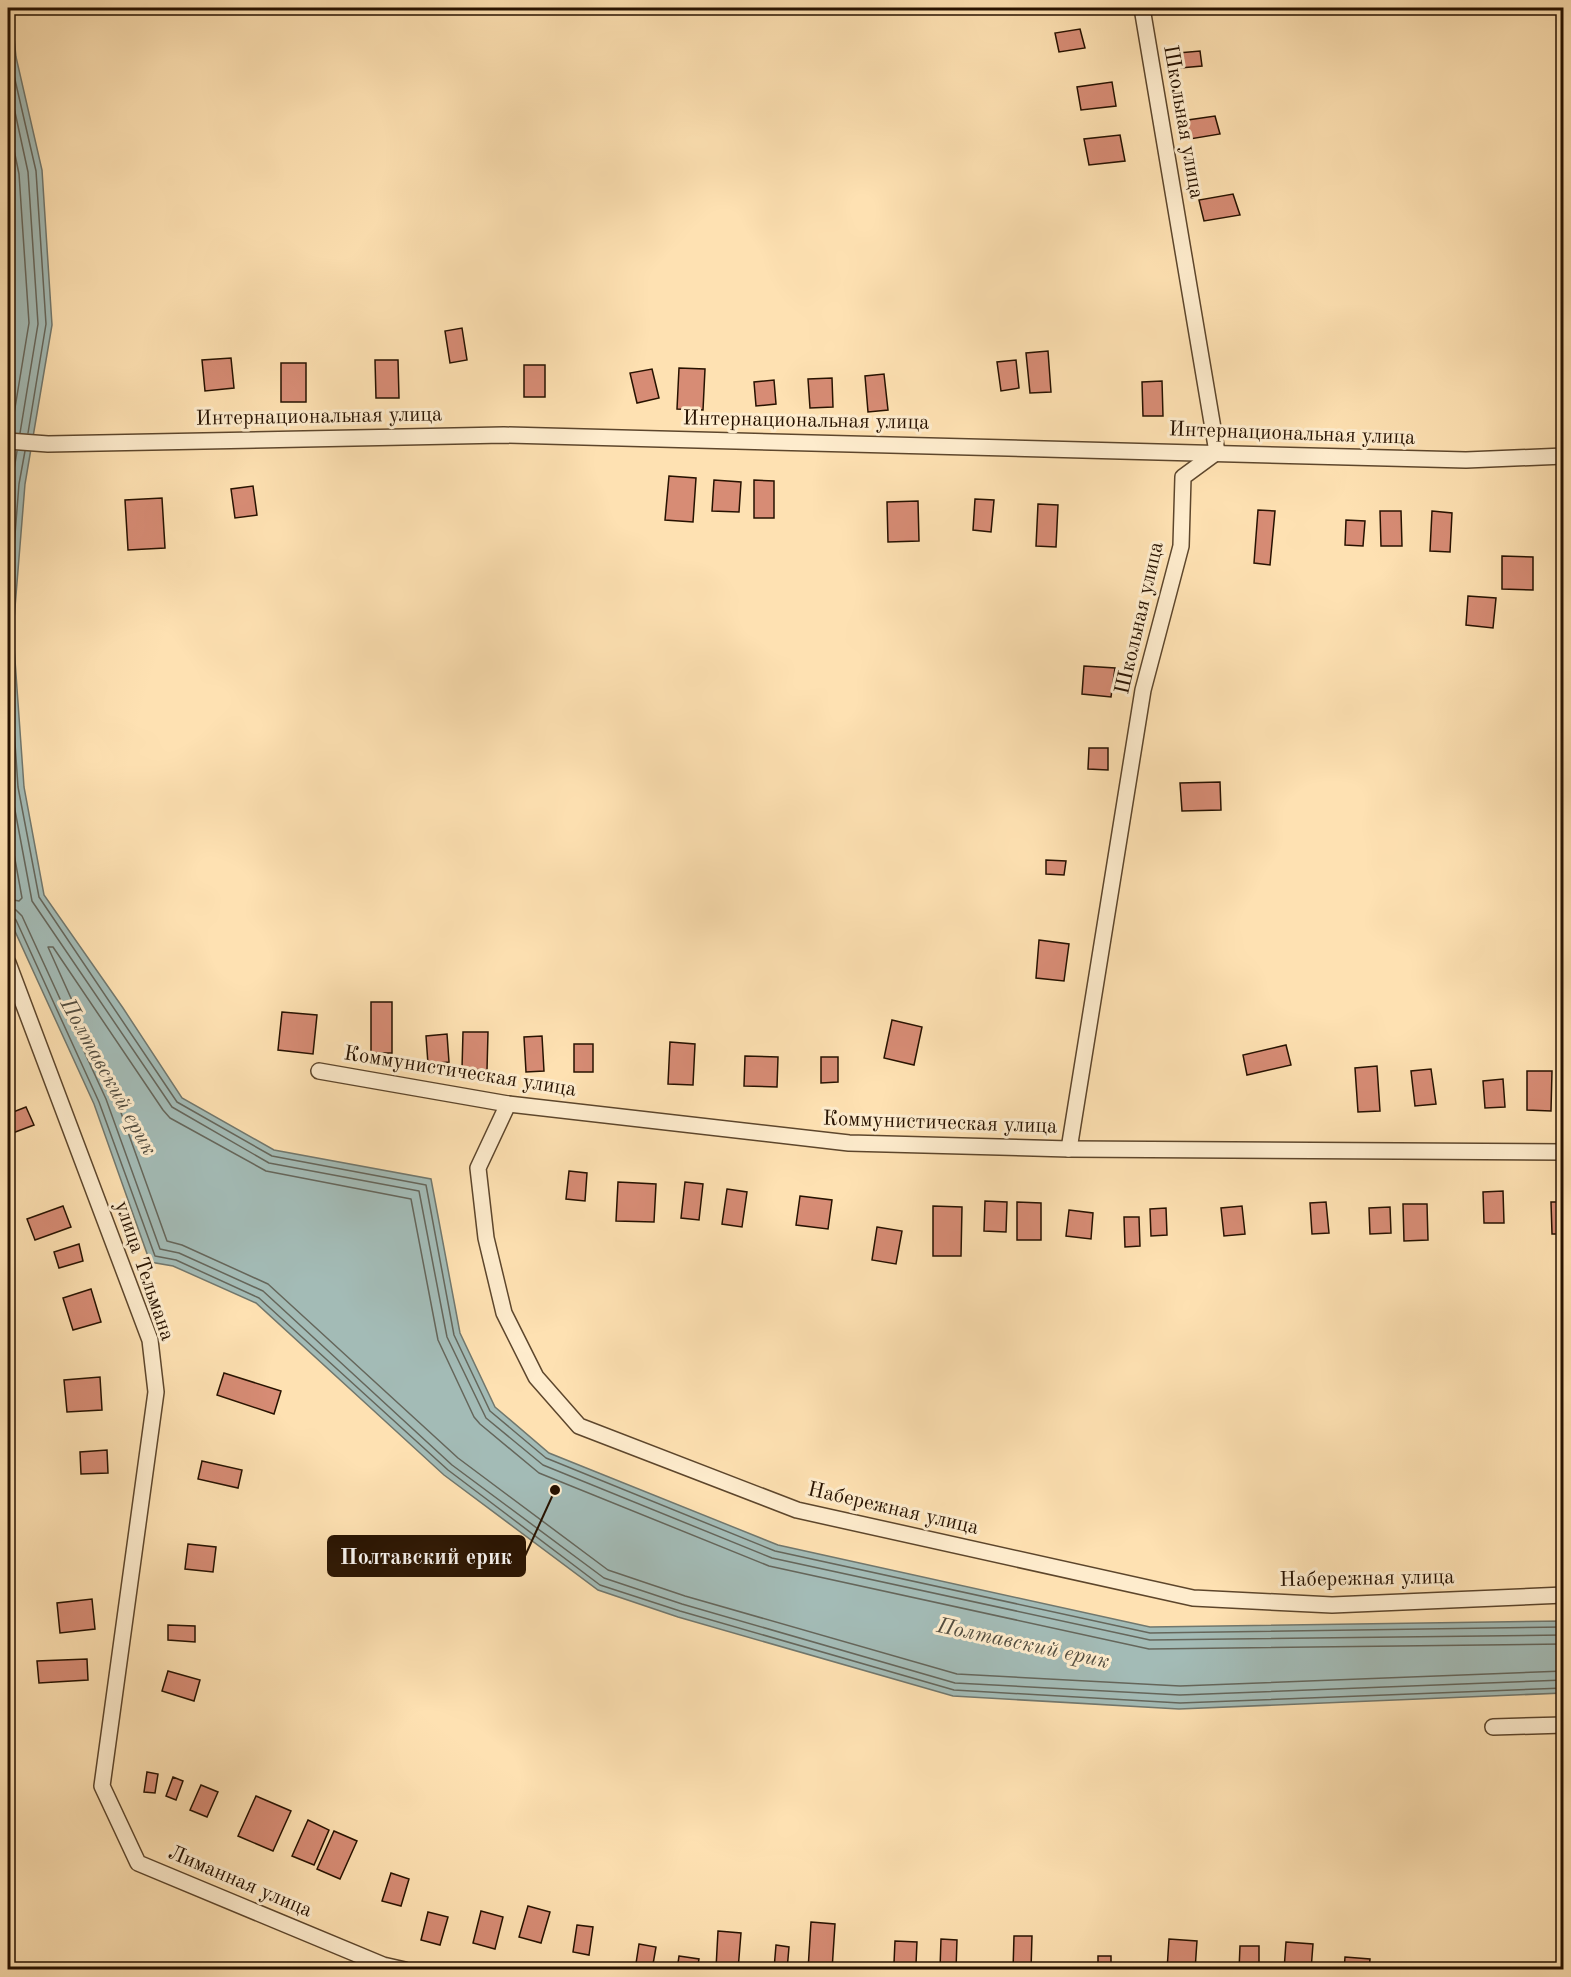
<svg xmlns="http://www.w3.org/2000/svg" width="1571" height="1977" viewBox="0 0 1571 1977" font-family="'Old Standard TT',serif">
	<style>
		.water { fill: #a3bbb6; stroke: #71776d; stroke-width: 1.5 }
		.lines { fill: none; stroke-linecap: round; stroke-linejoin: round }
		.shore { stroke: #65665b; stroke-width: 1.5 }
		.building { fill: #d78c75; stroke: #271200; stroke-width: 1.5 }
		.street-casing { stroke: #5d462c; stroke-width: 18 }
		.street { stroke: #feeccd; stroke-width: 15 }
		.labels { text-anchor: middle; dominant-baseline: central; stroke-width: 6; stroke-linejoin: round; paint-order: stroke }
		.street-label { font-size: 21px; fill: #271200; stroke: #feeccd }
		.water-label { font-size: 22px; font-style: italic; fill: #524d40; stroke: #feeccd }
		.leader { fill: none; stroke: #271200; stroke-width: 2 }
		.callout-dot { fill: #271200; stroke: #feeccd; stroke-width: 2 }
		.callout { fill: #271200; stroke: #271200; stroke-width: 2 }
		.callout-label { font-size: 22px; text-anchor: middle; font-weight: bold; fill: #fff }
	</style>
	<rect width="100%" height="100%" fill="#fee1b2"/>
	<filter id="stains"><feTurbulence type="fractalNoise" baseFrequency=".00333" numOctaves="4"/><feColorMatrix values="0 0 0 0 .2 0 0 0 0 .09 0 0 0 0 .02 0 0 0 .5 -.17"/></filter>
	<radialGradient id="worn" r=".72"><stop offset=".6" stop-color="#630" stop-opacity="0"/><stop offset="1" stop-color="#630" stop-opacity=".3"/></radialGradient>
	<polygon class="water" points="8,8 11,8 16,57 42,170 52,325 25,484 13,632 24,787 44,895 123,1008 182,1098 274,1150 431,1179 460,1333 495,1407 549,1453 778,1545 1150,1627 1563,1621 1563,1693 1179,1709 953,1696 678,1617 598,1590 444,1475 256,1303 173,1266 150,1262 94,1104 8,916"/>
	<g class="lines">
		<g class="shore">
			<polyline points="8,34 10,58 36,171 46,324 28,433"/>
			<polyline points="8,80 28,172 38,324 20,433"/>
			<polyline points="8,121 19,174 29,323 11,432"/>
			<polyline points="8,533 12,483 17,451"/>
			<polyline points="8,623 19,484 25,451"/>
			<polyline points="8,641 18,787 39,897 177,1102 272,1156 426,1185 454,1335 490,1411 546,1458 775,1551 1150,1633 1564,1627"/>
			<polyline points="8,746 11,789 32,901 172,1107 269,1163 419,1191 447,1337 486,1418 543,1465 772,1558 1150,1640 1564,1635"/>
			<polyline points="8,821 22,898 19,901 8,899"/>
			<polyline points="8,908 16,910 22,916 106,1099 160,1249 179,1253 263,1291 452,1465 604,1578 682,1604 955,1683 1180,1695 1564,1680"/>
			<polyline points="8,916 12,916 16,920 99,1102 155,1256 176,1260 259,1298 448,1470 600,1585 680,1611 954,1690 1180,1703 1564,1688"/>
			<polyline points="1564,1644 1149,1649 769,1566 539,1473 480,1424 474,1417 438,1340 411,1199 266,1171 170,1118 163,1110 53,947 48,947 115,1096 167,1241 182,1245 268,1284 458,1458 608,1570 685,1596 957,1674 1180,1686 1564,1671"/>
		</g>
	</g>
	<g class="building">
		<polygon points="1080,29 1085,48 1059,52 1055,33"/>
		<polygon points="1200,51 1202,66 1169,69 1167,54"/>
		<polygon points="1112,82 1116,106 1081,110 1077,87"/>
		<polygon points="1215,116 1220,134 1184,140 1181,121"/>
		<polygon points="1120,135 1125,161 1089,165 1084,139"/>
		<polygon points="1233,194 1240,215 1204,221 1199,200"/>
		<polygon points="462,328 467,360 450,363 445,331"/>
		<polygon points="1048,351 1051,392 1030,393 1026,353"/>
		<polygon points="231,358 234,388 205,391 202,360"/>
		<polygon points="375,360 398,360 399,398 376,398"/>
		<polygon points="1016,360 1019,388 1001,391 997,362"/>
		<rect x="281" y="363" width="25" height="39"/>
		<rect x="524" y="365" width="21" height="32"/>
		<polygon points="679,368 705,369 703,410 677,409"/>
		<polygon points="652,369 659,398 637,403 630,373"/>
		<polygon points="884,374 888,410 868,412 865,376"/>
		<polygon points="832,378 833,407 810,408 808,379"/>
		<polygon points="774,380 776,404 756,406 754,382"/>
		<polygon points="1162,381 1163,416 1143,416 1142,382"/>
		<polygon points="669,476 696,478 693,522 665,520"/>
		<polygon points="714,480 741,482 739,512 712,511"/>
		<polygon points="754,480 774,481 774,518 754,518"/>
		<polygon points="253,486 257,515 235,518 231,489"/>
		<polygon points="162,498 165,548 128,550 125,500"/>
		<polygon points="975,499 994,500 991,532 973,530"/>
		<polygon points="918,501 919,541 888,542 887,502"/>
		<polygon points="1038,504 1058,505 1056,547 1036,546"/>
		<polygon points="1258,510 1275,511 1270,565 1254,563"/>
		<polygon points="1380,511 1401,511 1402,546 1381,546"/>
		<polygon points="1432,511 1452,513 1450,552 1430,551"/>
		<polygon points="1346,520 1365,521 1363,546 1345,545"/>
		<polygon points="1502,556 1533,557 1533,590 1502,589"/>
		<polygon points="1468,596 1496,598 1493,628 1466,625"/>
		<polygon points="1084,666 1115,668 1111,697 1082,694"/>
		<polygon points="1089,748 1108,748 1108,770 1088,769"/>
		<polygon points="1220,782 1221,810 1182,811 1180,783"/>
		<polygon points="1046,860 1066,861 1064,875 1046,874"/>
		<polygon points="1039,940 1069,944 1064,981 1036,978"/>
		<rect x="371" y="1002" width="21" height="51"/>
		<polygon points="282,1012 317,1015 313,1054 278,1050"/>
		<polygon points="892,1020 922,1027 914,1065 884,1058"/>
		<polygon points="463,1032 488,1032 487,1070 462,1069"/>
		<polygon points="447,1034 449,1062 428,1064 426,1036"/>
		<polygon points="542,1036 544,1071 526,1072 524,1037"/>
		<polygon points="670,1042 695,1044 693,1085 668,1084"/>
		<rect x="574" y="1044" width="19" height="28"/>
		<polygon points="1286,1045 1291,1065 1247,1075 1243,1055"/>
		<polygon points="745,1056 778,1057 777,1087 744,1086"/>
		<polygon points="821,1057 838,1057 838,1082 821,1083"/>
		<polygon points="1377,1066 1380,1111 1358,1112 1355,1068"/>
		<polygon points="1431,1069 1436,1104 1415,1106 1411,1071"/>
		<polygon points="1527,1071 1552,1071 1551,1111 1527,1110"/>
		<polygon points="1503,1079 1505,1107 1485,1108 1483,1081"/>
		<polygon points="26,1107 34,1125 10,1134 8,1128 8,1114"/>
		<polygon points="569,1171 587,1173 585,1201 566,1199"/>
		<polygon points="618,1182 656,1184 654,1222 616,1221"/>
		<polygon points="685,1182 703,1184 699,1220 681,1218"/>
		<polygon points="727,1189 747,1192 742,1227 722,1224"/>
		<polygon points="1503,1191 1504,1223 1484,1223 1483,1192"/>
		<polygon points="800,1196 832,1200 828,1229 796,1225"/>
		<polygon points="985,1201 1007,1202 1006,1232 984,1231"/>
		<polygon points="1017,1202 1041,1203 1041,1240 1017,1240"/>
		<polygon points="1326,1202 1329,1233 1312,1234 1310,1203"/>
		<polygon points="1551,1202 1564,1202 1564,1234 1552,1234"/>
		<polygon points="1403,1204 1427,1204 1428,1240 1404,1241"/>
		<polygon points="63,1206 71,1227 35,1240 27,1219"/>
		<polygon points="933,1206 962,1207 961,1256 933,1256"/>
		<polygon points="1242,1206 1245,1234 1224,1236 1221,1208"/>
		<polygon points="1390,1207 1391,1233 1370,1234 1369,1208"/>
		<polygon points="1166,1208 1167,1235 1151,1236 1150,1209"/>
		<polygon points="1069,1210 1093,1213 1091,1239 1066,1236"/>
		<polygon points="1124,1217 1139,1217 1140,1246 1125,1247"/>
		<polygon points="877,1227 902,1231 896,1264 872,1260"/>
		<polygon points="79,1244 83,1261 59,1268 54,1252"/>
		<polygon points="91,1289 101,1322 73,1330 63,1298"/>
		<polygon points="224,1373 281,1391 274,1414 217,1395"/>
		<polygon points="100,1377 102,1410 67,1412 64,1380"/>
		<polygon points="107,1450 108,1473 81,1474 80,1452"/>
		<polygon points="202,1461 242,1470 238,1488 198,1479"/>
		<polygon points="188,1544 216,1547 213,1572 185,1569"/>
		<polygon points="92,1599 95,1629 60,1633 57,1603"/>
		<polygon points="168,1625 195,1626 195,1642 168,1640"/>
		<polygon points="87,1659 88,1680 39,1683 37,1661"/>
		<polygon points="168,1671 200,1680 194,1701 162,1691"/>
		<polygon points="147,1772 158,1774 155,1793 144,1792"/>
		<polygon points="173,1777 183,1781 176,1800 166,1796"/>
		<polygon points="201,1785 218,1792 207,1817 190,1810"/>
		<polygon points="256,1796 291,1811 273,1851 238,1836"/>
		<polygon points="308,1820 329,1830 314,1865 292,1856"/>
		<polygon points="334,1831 357,1841 340,1879 317,1869"/>
		<polygon points="391,1873 409,1879 401,1906 382,1901"/>
		<polygon points="528,1906 550,1912 541,1943 519,1937"/>
		<polygon points="481,1911 503,1917 495,1949 473,1943"/>
		<polygon points="428,1912 448,1917 440,1945 421,1940"/>
		<polygon points="811,1922 835,1924 832,1970 808,1970"/>
		<polygon points="577,1925 593,1927 589,1955 573,1952"/>
		<polygon points="718,1931 741,1933 738,1970 716,1968"/>
		<polygon points="1014,1936 1032,1936 1031,1970 1013,1970"/>
		<polygon points="941,1939 957,1940 956,1970 940,1969"/>
		<polygon points="1169,1939 1197,1941 1195,1970 1167,1970"/>
		<polygon points="895,1941 917,1942 916,1964 894,1963"/>
		<polygon points="1286,1942 1313,1944 1311,1970 1284,1970"/>
		<polygon points="639,1944 656,1947 652,1970 635,1970"/>
		<polygon points="776,1945 789,1947 787,1970 774,1969"/>
		<polygon points="1240,1946 1259,1946 1259,1970 1239,1970"/>
		<polygon points="679,1956 699,1959 697,1970 677,1970"/>
		<rect x="1098" y="1956" width="13" height="14"/>
		<polygon points="1345,1957 1370,1959 1369,1970 1344,1970"/>
	</g>
	<g class="lines">
		<defs>
			<g id="street">
				<polyline points="8,441 48,444 504,435 1466,460 1564,456"/>
				<polyline points="8,963 150,1340 156,1392 102,1786 138,1863 383,1965 405,1970"/>
				<polyline points="319,1071 508,1104 849,1143 1069,1149 1564,1152"/>
				<polyline points="508,1104 478,1168 486,1238 504,1313 536,1377 579,1426 797,1510 1193,1598 1332,1605 1564,1595"/>
				<polyline points="1069,1149 1143,690 1181,546 1183,477 1217,452 1142,8"/>
				<polyline points="1493,1727 1564,1725"/>
			</g>
		</defs>
		<use href="#street" class="street-casing"/>
		<use href="#street" class="street"/>
	</g>
	<g class="labels">
		<g class="street-label">
			<text transform="translate(1183 122) rotate(80)">Школьная улица</text>
			<text transform="translate(319 417) rotate(-1)">Интернациональная улица</text>
			<text transform="translate(806 421) rotate(1)">Интернациональная улица</text>
			<text transform="translate(1292 434) rotate(2)">Интернациональная улица</text>
			<text transform="translate(1140 618) rotate(-77)">Школьная улица</text>
			<text transform="translate(460 1072) rotate(9)">Коммунистическая улица</text>
			<text transform="translate(940 1123) rotate(2)">Коммунистическая улица</text>
			<text transform="translate(144 1271) rotate(71)">улица Тельмана</text>
			<text transform="translate(893 1509) rotate(13)">Набережная улица</text>
			<text transform="translate(1367 1579) rotate(-1)">Набережная улица</text>
			<text transform="translate(240 1882) rotate(23)">Лиманная улица</text>
		</g>
		<g class="water-label">
			<text transform="translate(108 1077) rotate(61)">Полтавский ерик</text>
			<text transform="translate(1023 1644) rotate(12)">Полтавский ерик</text>
		</g>
	</g>
	<path class="leader" d="M555 1490L525 1556"/>
	<circle class="callout-dot" cx="555" cy="1490" r="6"/>
	<rect class="callout" x="328" y="1536" width="197" height="40" rx="6"/>
	<g class="callout-label">
		<text x="426" y="1564">Полтавский ерик</text>
	</g>
	<rect width="1571" height="1977" fill="none" stroke="#fee1b2" stroke-width="30"/>
	<rect x="9" y="9" width="1553" height="1959" fill="none" stroke="#271200" stroke-width="3"/>
	<rect x="15" y="15" width="1541" height="1947" fill="none" stroke="#271200" stroke-width="1.5"/>
	<rect width="100%" height="100%" filter="url(#stains)"/>
	<rect width="100%" height="100%" fill="url(#worn)"/>
</svg>
